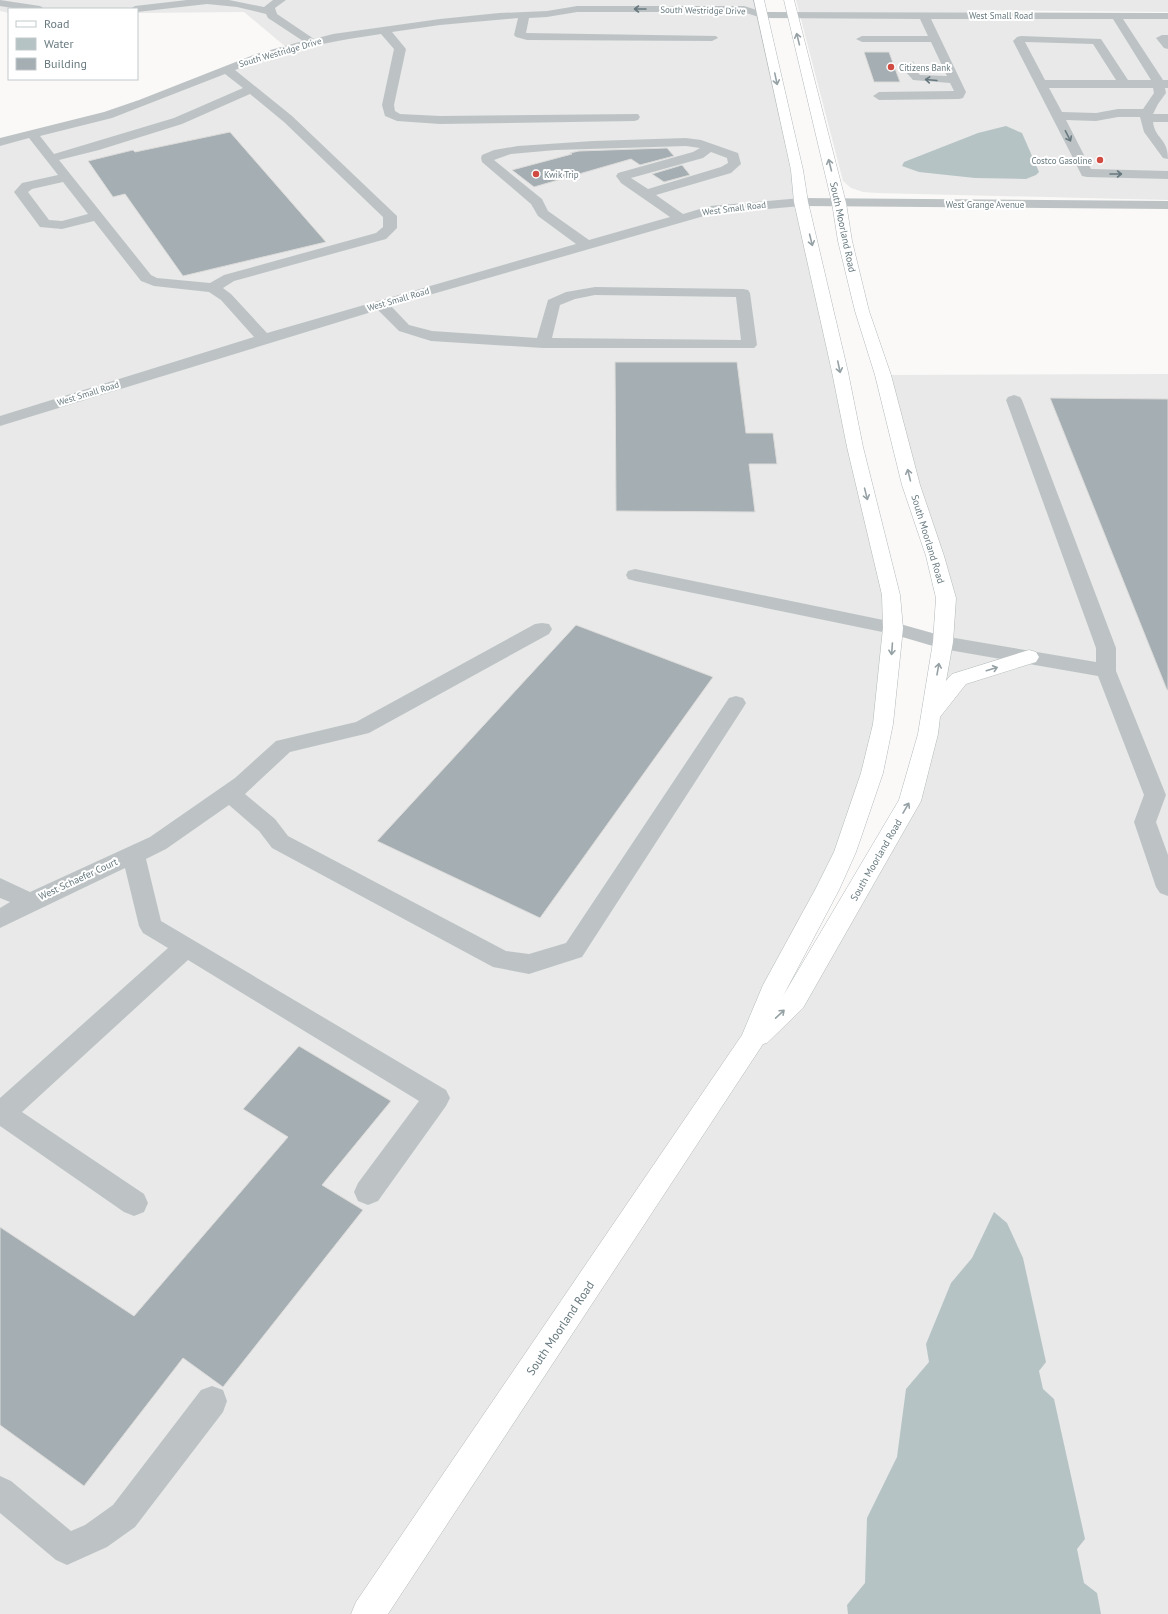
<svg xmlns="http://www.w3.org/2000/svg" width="1168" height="1614" viewBox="0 0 1168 1614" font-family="'PT Sans',sans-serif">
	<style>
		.built { fill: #e8e9e8 }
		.water { fill: #b6c3c5 }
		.building { fill: #a5aeb2; stroke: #dcdbda }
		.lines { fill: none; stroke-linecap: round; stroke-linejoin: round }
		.minor-tunnel { stroke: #d5d9da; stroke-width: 12; stroke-dasharray: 12 6; stroke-linecap: butt }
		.major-casing { stroke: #b3b9bb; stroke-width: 1 }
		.minor { fill: #bdc3c5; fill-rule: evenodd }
		.major { fill: #fff; fill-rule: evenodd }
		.oneway { stroke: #67797f }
		.oneway2 { stroke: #95a1a5 }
		.poi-dot { fill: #d04b41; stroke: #fff; stroke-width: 1.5 }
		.labels { text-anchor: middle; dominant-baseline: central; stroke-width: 4; stroke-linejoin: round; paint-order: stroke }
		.far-street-label { font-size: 9px; fill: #67797f; stroke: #fff }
		.far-poi-label { font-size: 9px; fill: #67797f; stroke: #fff; text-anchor: start }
		.street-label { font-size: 10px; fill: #67797f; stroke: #fff }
		.near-street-label { font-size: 12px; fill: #67797f; stroke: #fff }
	</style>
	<rect width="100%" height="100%" fill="#faf9f8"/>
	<g class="built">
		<polygon points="0,0 759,0 891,595 872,773 772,992 794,1001 910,801 946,598 883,375 1168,374 1168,1614 0,1614 0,142 68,126 287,48 244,12 137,13 137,9 9,9 9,13 0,11"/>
		<polygon points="796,0 1168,0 1168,12 970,10 974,18 1168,17 1168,200 877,193 863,192 851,188 843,181"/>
	</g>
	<g class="water">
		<polygon points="1006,126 1022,133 1039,172 1036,175 1026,179 975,178 919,172 902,166 904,162 978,133"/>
		<polygon points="994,1212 1007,1223 1023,1258 1046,1362 1039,1371 1043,1389 1054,1399 1085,1539 1077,1549 1084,1583 1097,1593 1101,1614 848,1614 847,1605 865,1583 867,1518 897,1457 906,1389 929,1362 926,1344 951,1283 972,1258"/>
	</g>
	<g class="building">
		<polygon points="864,52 889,52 900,82 874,82"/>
		<polygon points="230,132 326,242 183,276 125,194 113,197 88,161 133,150 135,152"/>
		<polygon points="667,148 674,156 640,165 631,159 534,187 512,170 572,154 570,153 579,151"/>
		<polygon points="682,165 690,175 664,182 652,174"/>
		<polygon points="615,362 737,362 746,433 773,433 777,464 749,464 755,512 616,511"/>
		<polygon points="1050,398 1168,399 1168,690 1167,690"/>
		<polygon points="576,625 713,677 540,918 377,841"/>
		<polygon points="299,1046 391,1101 322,1185 363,1210 223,1387 183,1358 84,1486 0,1425 0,1227 134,1316 288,1137 243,1109"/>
	</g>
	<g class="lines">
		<polyline class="minor-tunnel" points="908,63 910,70"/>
		<defs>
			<polygon id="major" points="754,0 764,0 803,170 808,202 848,372 863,447 900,595 903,628 893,724 883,773 856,852 839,890 783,996 899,800 918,734 933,642 936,598 926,556 902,485 875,375 855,311 838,241 832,203 784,0 794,0 846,203 852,241 869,311 891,375 920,485 944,556 956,598 953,642 946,681 952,674 1029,650 1036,652 1039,657 1036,662 966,684 940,717 938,734 921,801 803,1008 767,1043 763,1044 388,1614 351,1614 356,1602 742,1035 763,985 816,888 834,852 861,773 873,724 883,628 882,595 847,447 832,372 794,202 791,170"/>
		</defs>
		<use href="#major" class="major-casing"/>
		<g class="minor">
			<polygon points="0,0 40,6 45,9 19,9 0,6"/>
			<path d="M187 0H229L264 7 273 0H286L275 8 277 14 314 39 333 34 440 19 499 13 547 11 577 6H744L763 12 1168 13V19H1123L1163 80H1168V88H1165L1166 93 1158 104 1153 114H1168V122H1153C1155 139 1168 138 1168 159L1163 158 1144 132 1140 117H1118L1096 121 1066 120 1084 155 1078 159 1073 158 1013 41 1017 37 1021 36 1101 39 1128 80H1151L1113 19H931L966 92 963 98 959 99 879 100 873 96 879 92 954 91 950 83 913 80 904 70 910 67 914 68 920 75 947 76 931 42H862L856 39 862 36H928L920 19 762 18 743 12H577L547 17 529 18 526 33 716 36 718 38 712 41 527 40 516 37 514 35 518 18 440 25 392 32 406 49 394 105 395 111 400 114 440 116 638 114 640 117 638 120 634 121 440 124 397 121 385 116 382 105 394 49 381 34C331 41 282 51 235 70L292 116 397 216V228L386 239 234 281 223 288 231 294 267 333 576 244 538 216 531 204 482 162 481 158 482 155 494 150 518 146 593 141 686 138 701 140 738 153 741 164 731 173 656 195 683 214 710 206 801 198 1168 201V209L801 206 711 214 391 306 409 325 432 331 537 338 548 300 566 292 595 287 743 289 748 290 750 293 757 345 754 348H543L431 341 399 331 378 310 0 426V416L254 337 221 300 209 292 154 286 141 281 94 221 62 229 40 227 14 192 22 183 58 175 29 138 0 146V138L104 112 139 100 256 54 303 41 268 18 266 14 237 7 207 4 137 12V9H130L135 6ZM1025 42 1093 44 1116 80H1045ZM225 74 243 88 174 118 54 154 40 136 112 118ZM1049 88H1153L1154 93 1143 109H1118L1096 113 1062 112ZM250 94 284 122 383 217V227L376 233 224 275 210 283 157 278 151 275 59 160 99 150 182 124ZM686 146 700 148 693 152 618 173 616 176 621 183 670 217 589 240 548 211 542 199 494 160 511 154 556 150ZM711 152 727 158 728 163 721 167 648 189 631 178 703 158ZM63 182 88 214 62 221 49 220 28 192 32 189ZM595 295 736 297 741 340 552 338 560 305 575 299Z"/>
			<polygon points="1162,35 1168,35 1168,49 1164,48 1156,38"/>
			<polygon points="1082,160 1087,161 1091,169 1168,171 1168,179 1087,177 1082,176 1076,164"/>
			<polygon points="1014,395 1020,397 1022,400 1116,648 1116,671 1166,795 1156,822 1168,855 1168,896 1160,893 1156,887 1134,822 1144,795 1098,676 943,649 892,634 635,581 628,579 626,575 628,571 635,569 893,622 943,636 1096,662 1096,648 1006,400 1008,397"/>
			<polygon points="542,623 549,624 552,629 549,634 369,733 290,752 245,794 275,819 288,836 506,951 529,954 566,943 729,698 736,696 743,698 746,703 743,708 582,957 529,974 493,967 272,848 259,831 229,805 166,849 146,859 161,921 446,1090 450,1098 446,1106 378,1201 368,1205 358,1201 354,1192 358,1183 419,1101 188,960 22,1112 144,1194 148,1203 144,1212 134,1216 124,1212 0,1126 0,1098 168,948 143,933 139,926 125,868 0,928 0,908 10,902 0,898 0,878 30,892 150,837 235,778 276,741 356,722 535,624"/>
			<polygon points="212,1386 223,1390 227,1401 223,1412 135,1527 107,1547 67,1565 56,1560 0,1513 0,1476 11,1481 71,1531 85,1525 113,1505 201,1390"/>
		</g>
		<use href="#major" class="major"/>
	</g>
	<defs><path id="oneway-shaft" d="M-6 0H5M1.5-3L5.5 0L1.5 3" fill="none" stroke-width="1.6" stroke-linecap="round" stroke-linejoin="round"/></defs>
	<g class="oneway">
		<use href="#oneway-shaft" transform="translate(640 9) rotate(180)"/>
		<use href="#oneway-shaft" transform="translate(931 80) rotate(-175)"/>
		<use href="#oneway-shaft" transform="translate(1068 136) rotate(63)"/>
		<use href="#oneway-shaft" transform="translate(1116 174)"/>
	</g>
	<g class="oneway2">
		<use href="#oneway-shaft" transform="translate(798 39) rotate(-104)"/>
		<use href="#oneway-shaft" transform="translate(776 79) rotate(78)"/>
		<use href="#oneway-shaft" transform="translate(830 165) rotate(-104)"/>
		<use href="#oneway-shaft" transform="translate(811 240) rotate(76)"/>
		<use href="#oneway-shaft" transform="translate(839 367) rotate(78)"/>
		<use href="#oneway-shaft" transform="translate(909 475) rotate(-104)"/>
		<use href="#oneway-shaft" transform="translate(866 494) rotate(76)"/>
		<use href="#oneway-shaft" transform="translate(892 649) rotate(94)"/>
		<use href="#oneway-shaft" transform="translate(938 669) rotate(-80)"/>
		<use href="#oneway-shaft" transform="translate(992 669) rotate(-17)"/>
		<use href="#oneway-shaft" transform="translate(906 808) rotate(-60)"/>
		<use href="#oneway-shaft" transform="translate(780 1014) rotate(-43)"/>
	</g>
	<g class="poi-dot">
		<circle cx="891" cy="67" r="4"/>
		<circle cx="1100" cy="160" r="4"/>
		<circle cx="536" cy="174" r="4"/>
	</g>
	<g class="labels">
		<g class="far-street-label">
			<text transform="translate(703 10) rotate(1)">South Westridge Drive</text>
			<text x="1001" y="15">West Small Road</text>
			<text transform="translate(280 52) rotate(-16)">South Westridge Drive</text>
			<text x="985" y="204">West Grange Avenue</text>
			<text transform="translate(734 208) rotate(-7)">West Small Road</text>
			<text transform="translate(398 299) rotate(-16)">West Small Road</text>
			<text transform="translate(88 393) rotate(-17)">West Small Road</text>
		</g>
		<g class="far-poi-label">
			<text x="899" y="67">Citizens Bank</text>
			<text x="1092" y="160" text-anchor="end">Costco Gasoline</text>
			<text x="544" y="174">Kwik Trip</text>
		</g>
		<g class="street-label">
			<text transform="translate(843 227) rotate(78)">South Moorland Road</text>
			<text transform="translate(928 539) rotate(73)">South Moorland Road</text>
			<text transform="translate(876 860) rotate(-60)">South Moorland Road</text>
			<text transform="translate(78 879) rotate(-25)">West Schaefer Court</text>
		</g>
		<g class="near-street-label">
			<text transform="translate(560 1328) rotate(-56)">South Moorland Road</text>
		</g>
	</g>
	<rect x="8" y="8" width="130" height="72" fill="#ffffff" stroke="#c2c9cc"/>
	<rect x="16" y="21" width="20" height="6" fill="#ffffff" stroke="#c2c9cc"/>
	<text x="44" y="28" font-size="12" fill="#67797f">Road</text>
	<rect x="16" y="38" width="20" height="12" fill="#b6c3c5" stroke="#c2c9cc"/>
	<text x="44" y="48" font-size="12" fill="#67797f">Water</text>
	<rect x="16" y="58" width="20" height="12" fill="#a5aeb2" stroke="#c2c9cc"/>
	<text x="44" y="68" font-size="12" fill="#67797f">Building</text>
</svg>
